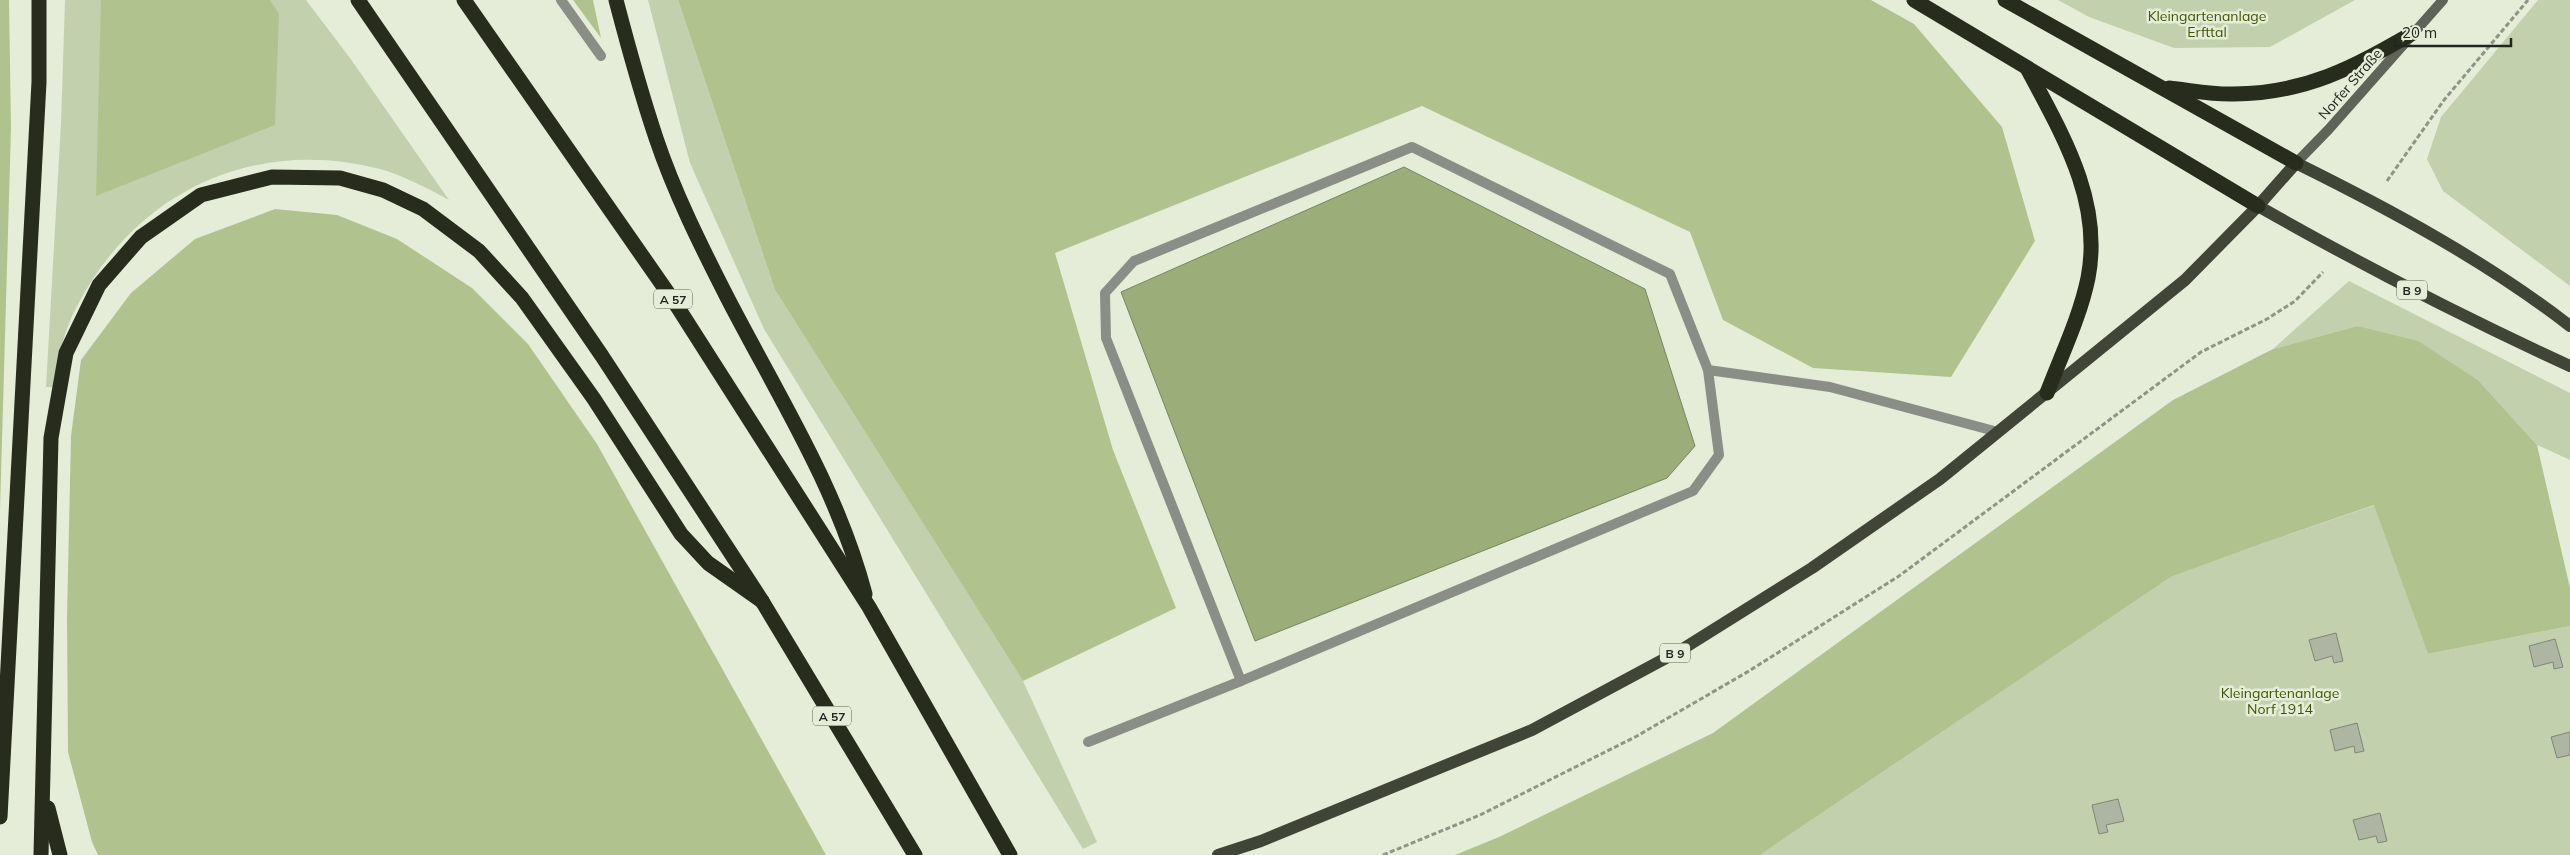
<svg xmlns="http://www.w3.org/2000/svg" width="2570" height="855" viewBox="0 0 2570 855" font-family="Mulish,sans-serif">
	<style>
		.green { fill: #c3d0ae }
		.forest { fill: #b0c38e }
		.water { fill: #9bae7a; stroke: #77855f }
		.building { fill: #aeb6a3; stroke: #7f8674 }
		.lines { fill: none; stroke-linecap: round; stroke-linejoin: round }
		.path { stroke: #8e9486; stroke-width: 3; stroke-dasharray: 5 2.5; stroke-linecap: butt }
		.service { stroke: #8b8e86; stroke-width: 10 }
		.secondary { stroke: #5f6358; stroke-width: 10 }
		.primary { stroke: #404538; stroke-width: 12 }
		.motorway { stroke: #272c1d; stroke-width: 15 }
		.labels { text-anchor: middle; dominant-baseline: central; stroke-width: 5; stroke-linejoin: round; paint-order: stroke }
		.shield { fill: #e5edd9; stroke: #5d6257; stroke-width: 1 }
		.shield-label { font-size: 12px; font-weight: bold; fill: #23261f }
		.park-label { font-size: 14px; fill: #3f5400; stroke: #e5edd9 }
		.street-label { font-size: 14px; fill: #23261f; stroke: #e5edd9 }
	</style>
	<rect width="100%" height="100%" fill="#e5edd9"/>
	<g class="green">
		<path d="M65 0H306L350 58 449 200C427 188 404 176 380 169 254 136 135 192 76 308 63 333 58 360 53 387H46L61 123Z"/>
		<polygon points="648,0 678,0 775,290 1023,681 1097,842 1083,849 764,329 690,163"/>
		<polygon points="2058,0 2355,0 2270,47 2174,48 2089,17"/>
		<polygon points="2538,0 2570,0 2570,286 2443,191 2427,159 2441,117"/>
		<polygon points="2349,281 2570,393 2570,460 2537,445 2479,381 2357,326 2273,349"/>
		<polygon points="2375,505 2428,654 2570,626 2570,855 1760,855 2171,577 2258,545"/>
	</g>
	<g class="forest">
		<polygon points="0,0 9,0 11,129 0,510"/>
		<polygon points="101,0 270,0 279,14 275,125 96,196"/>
		<polygon points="573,0 593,0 601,38"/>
		<polygon points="678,0 1871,0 1914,24 2002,127 2035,241 1951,377 1813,368 1723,320 1690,232 1422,106 1055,253 1113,450 1176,608 1023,681 775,290"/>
		<polygon points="275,209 337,215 397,239 472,288 528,344 597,444 826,855 98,855 92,842 68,752 67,617 71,436 81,360 131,293 195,239"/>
		<polygon points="2357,326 2418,341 2479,381 2537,445 2570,588 2570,626 2428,654 2374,505 2258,545 2171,577 1760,855 1455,855 1499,837 1713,733 2173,400 2273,349"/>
	</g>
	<polygon class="water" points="1404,167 1645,289 1695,446 1667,478 1255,641 1121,292"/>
	<g class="building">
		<polygon points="2336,633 2343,661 2334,663 2332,656 2315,661 2309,640"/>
		<polygon points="2555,639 2563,667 2554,669 2553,662 2534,667 2529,646"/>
		<polygon points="2357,723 2364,751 2355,753 2354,746 2335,751 2330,730"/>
		<polygon points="2570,732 2570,755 2557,758 2551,737"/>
		<polygon points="2118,799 2124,821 2106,825 2108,832 2099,834 2092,805"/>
		<polygon points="2380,813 2387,841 2378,843 2376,836 2359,840 2353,820"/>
	</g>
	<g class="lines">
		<g class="path">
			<polyline points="2387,181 2444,100 2528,0"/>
			<polyline points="1383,855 1480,815 1637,736 1749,671 1899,576 2201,352 2267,319 2295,301 2323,272"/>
		</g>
		<g class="service">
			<polyline points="561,0 601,56"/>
			<polygon points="1412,147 1670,274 1708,370 1719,455 1693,491 1241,681 1106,338 1105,293 1134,261"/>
			<polyline points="1708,370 1830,387 1998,432"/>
			<polyline points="1088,742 1241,681"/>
		</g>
		<polyline class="secondary" points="2296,163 2329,129 2443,0"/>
		<g class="primary">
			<path d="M2258 206C2360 264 2463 317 2570 366"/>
			<path d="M1218 855 1261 841 1532 730 1681 650 1812 568 1940 479 2185 280 2258 206 2296 163C2391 210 2486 261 2570 326"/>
		</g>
		<g class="motorway">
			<polyline points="358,0 602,356 762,601 915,855"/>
			<polyline points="464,0 675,303 869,607 1010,855"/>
			<path d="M616 0C628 46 641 93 656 138 674 192 701 246 727 297 777 394 837 487 865 594"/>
			<polyline points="1914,0 2258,206"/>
			<polyline points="2005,0 2296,163"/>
			<path d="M2027 68C2062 134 2103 201 2088 278 2080 317 2061 356 2047 393"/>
			<path d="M2169 88C2190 90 2213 95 2234 94 2307 93 2352 68 2413 33"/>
			<polyline points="48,808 60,855"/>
			<polyline points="0,817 39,82 39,0"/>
			<polyline points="41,855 51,438 66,353 99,285 141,237 201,195 272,177 340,178 383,190 423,209 479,251 522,298 594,399 681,534 708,563 762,601"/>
		</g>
	</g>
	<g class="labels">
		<g class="shield">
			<rect x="2397" y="280.5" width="30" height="19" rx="4"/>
			<rect x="654" y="289.5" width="38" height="19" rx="4"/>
			<rect x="1660" y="643.5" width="30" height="19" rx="4"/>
			<rect x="813" y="706.5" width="38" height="19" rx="4"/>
		</g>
		<g class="shield-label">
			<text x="2412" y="290">B 9</text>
			<text x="673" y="299">A 57</text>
			<text x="1675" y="653">B 9</text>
			<text x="832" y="716">A 57</text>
		</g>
		<g class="park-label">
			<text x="2207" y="16">Kleingartenanlage<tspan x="2207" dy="16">Erfttal</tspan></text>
			<text x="2280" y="693">Kleingartenanlage<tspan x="2280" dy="16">Norf 1914</tspan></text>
		</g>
		<g class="street-label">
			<text transform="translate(2350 84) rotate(-49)">Norfer Straße</text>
		</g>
	</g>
	<path d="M2395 38v8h116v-8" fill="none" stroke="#23261f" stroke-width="2.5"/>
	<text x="2402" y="38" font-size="15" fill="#23261f" stroke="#e5edd9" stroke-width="4" paint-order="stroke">20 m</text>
</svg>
